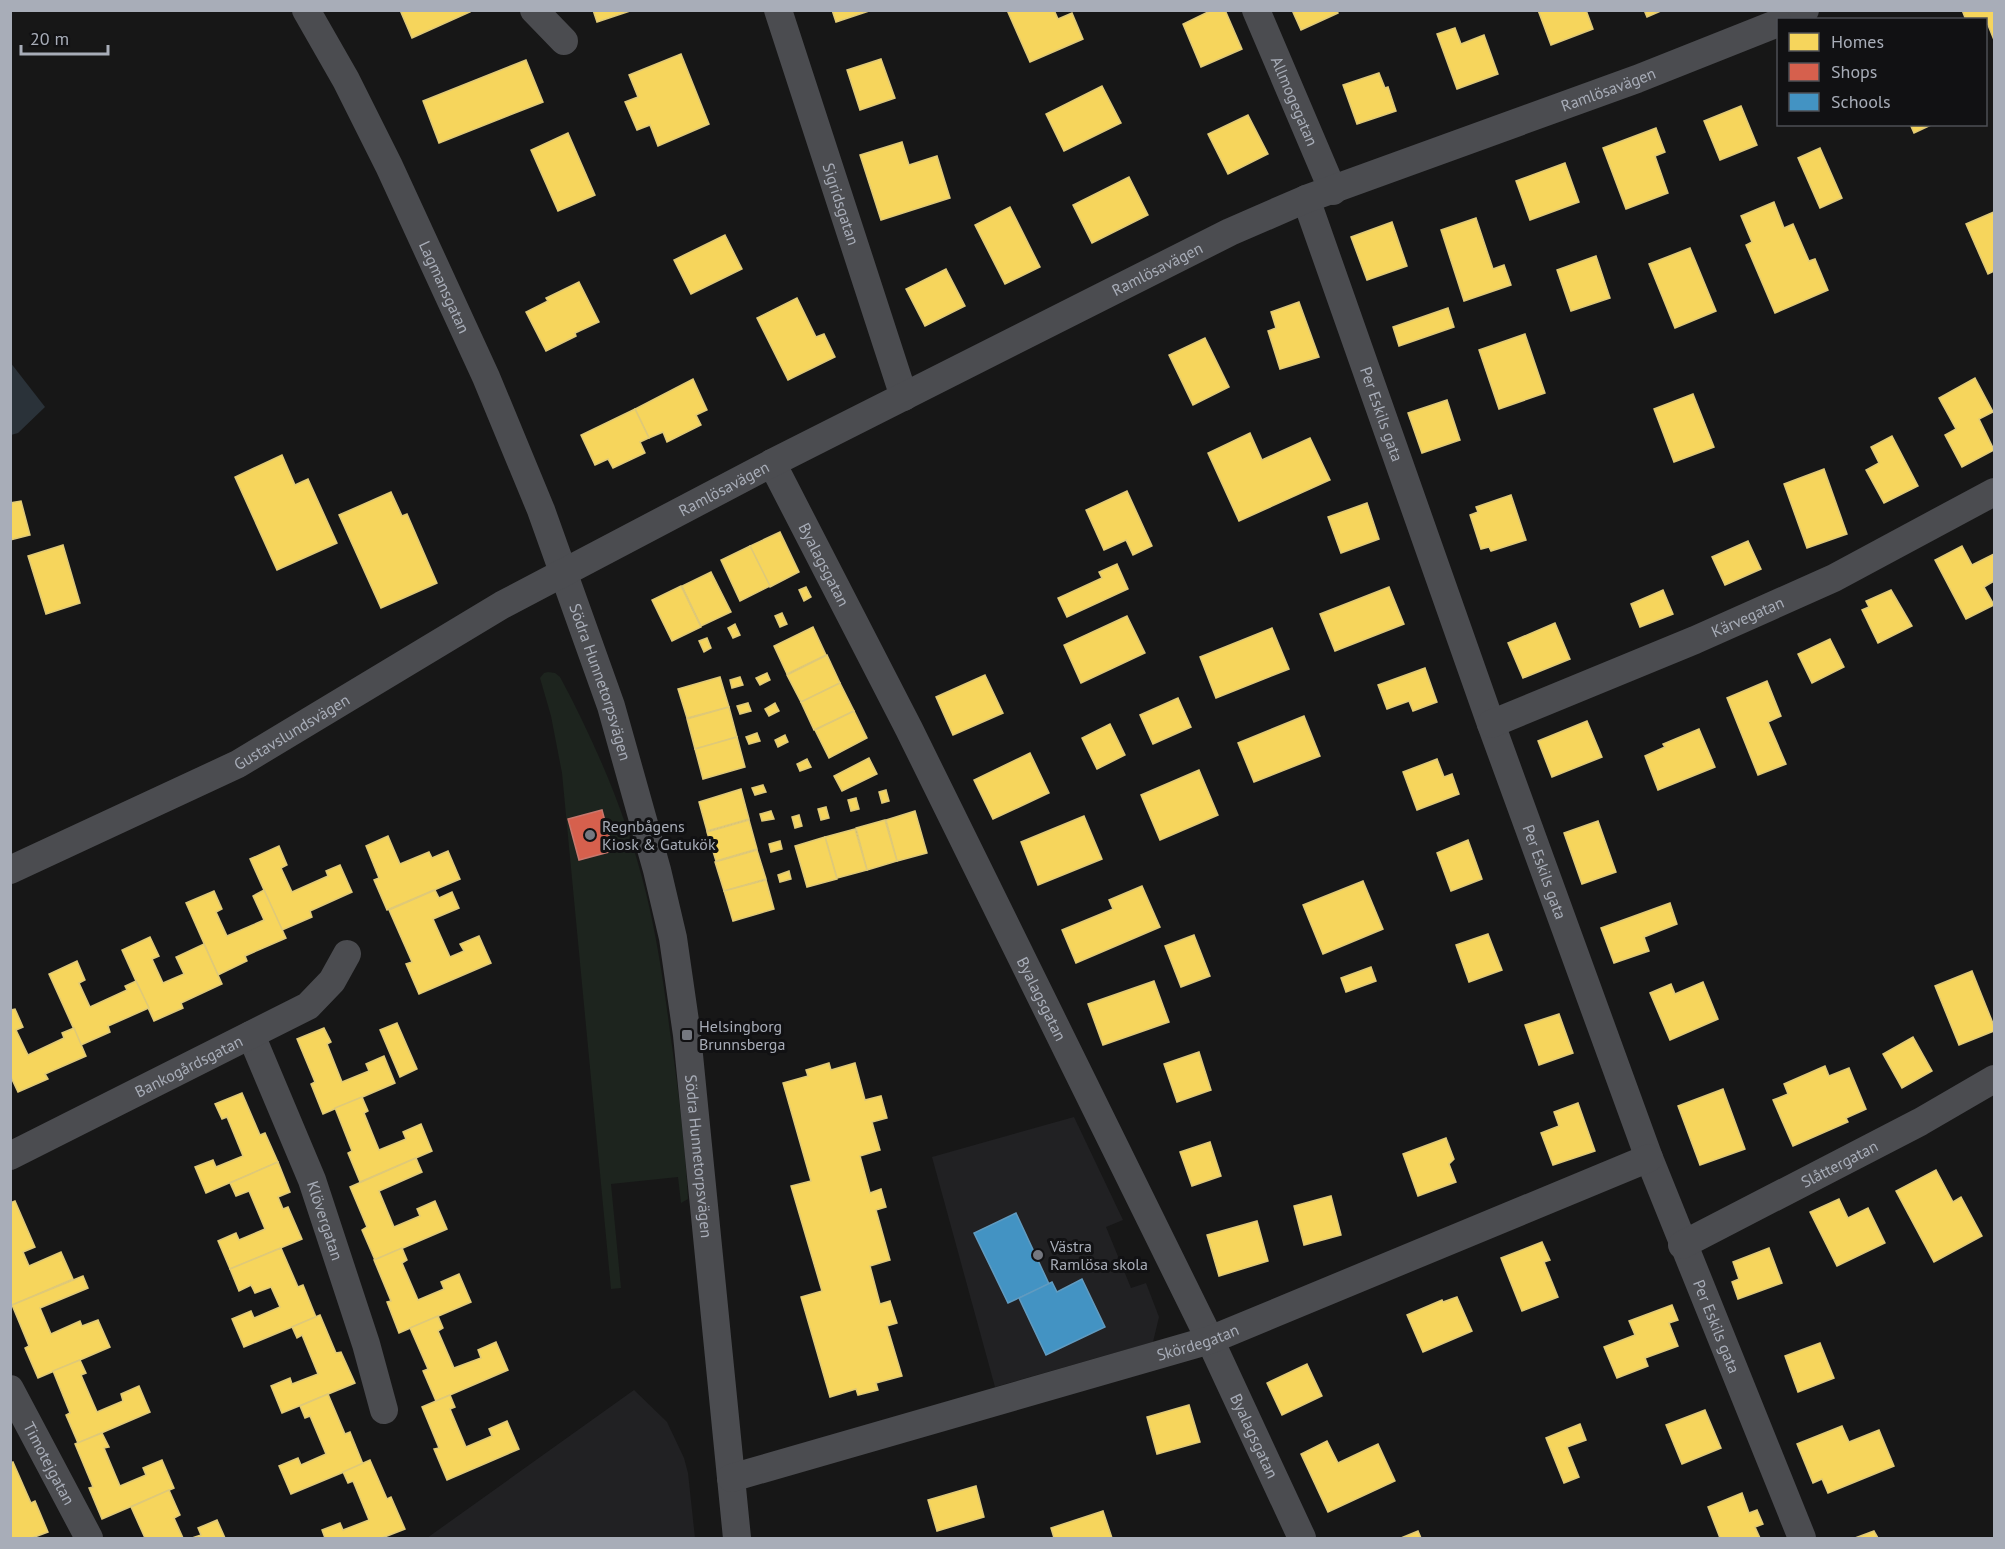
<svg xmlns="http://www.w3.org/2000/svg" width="2005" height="1549" viewBox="0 0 2005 1549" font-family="'PT Sans',sans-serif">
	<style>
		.built { fill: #212123 }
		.green { fill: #1d241e }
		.water { fill: #2a3239 }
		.homes { fill: #f6d55c; stroke: #dfc978; stroke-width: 1.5 }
		.shops { fill: #d6604d; stroke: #c8776d; stroke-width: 1.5 }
		.schools { fill: #4393c3; stroke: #619bc0; stroke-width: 1.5 }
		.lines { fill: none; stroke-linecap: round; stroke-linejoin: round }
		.minor { stroke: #4b4c50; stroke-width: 28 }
		.poi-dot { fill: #757880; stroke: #111113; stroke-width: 2 }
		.labels { text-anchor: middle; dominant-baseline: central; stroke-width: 6; stroke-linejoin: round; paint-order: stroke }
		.street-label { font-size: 16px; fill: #a8adb8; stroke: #111113 }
		.poi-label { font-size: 16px; fill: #a8adb8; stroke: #111113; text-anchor: start }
	</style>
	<rect width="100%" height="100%" fill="#171717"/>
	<g class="built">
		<polygon points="1074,1117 1123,1220 1106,1227 1131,1288 1146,1283 1159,1317 1153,1342 995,1387 932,1157"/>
		<polygon points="634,1390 667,1422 684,1458 688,1473 695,1538 427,1538"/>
	</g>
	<path class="green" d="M548 672 555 673 560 677C596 744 628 819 646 893 657 938 664 985 670 1032 678 1087 685 1143 688 1199L681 1203 678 1177 611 1184 621 1288 611 1289 562 773 551 716 540 678 544 673Z"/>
	<polygon class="water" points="10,362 45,407 18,433 11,435"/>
	<g class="homes">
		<polygon points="400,10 469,10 470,12 412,38"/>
		<polygon points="593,10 633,10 597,22"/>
		<polygon points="832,10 872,10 836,22"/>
		<polygon points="1007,10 1054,10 1058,19 1072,13 1083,39 1030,62"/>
		<polygon points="1212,10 1225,10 1242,49 1201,67 1183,24"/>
		<polygon points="1292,10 1337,10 1338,13 1301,30"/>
		<polygon points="1538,10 1586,10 1593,29 1551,45"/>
		<polygon points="1644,10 1663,10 1647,17"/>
		<polygon points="1962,10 1994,10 1994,40 1986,20 1966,20"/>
		<polygon points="1455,28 1461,44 1484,35 1498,74 1457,89 1437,34"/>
		<polygon points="681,54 709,124 658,146 650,125 637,130 625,102 638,97 629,75"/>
		<polygon points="881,59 895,98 860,110 847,70"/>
		<polygon points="526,60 543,102 439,143 423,101"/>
		<polygon points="1379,73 1385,88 1388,87 1396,111 1357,124 1343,85"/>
		<polygon points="1102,86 1121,123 1064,151 1046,114"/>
		<polygon points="1741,106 1757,145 1720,160 1704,121"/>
		<polygon points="1248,115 1268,154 1228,174 1208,134"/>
		<polygon points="1910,124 1933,124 1914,133"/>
		<polygon points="1656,128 1665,152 1655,156 1668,193 1626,209 1603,148"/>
		<polygon points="568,133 595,195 558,211 531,150"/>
		<polygon points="902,142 909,165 937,156 950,198 881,220 860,155"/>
		<polygon points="1820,148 1842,198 1820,208 1798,158"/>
		<polygon points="1565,163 1579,202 1530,220 1516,181"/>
		<polygon points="1129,177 1148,215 1092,243 1073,205"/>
		<polygon points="1774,202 1784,228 1793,224 1809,261 1815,259 1828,290 1775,313 1746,245 1752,242 1741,216"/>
		<polygon points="1010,207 1040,267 1005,284 975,225"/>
		<polygon points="1994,212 1994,271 1988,274 1966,224"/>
		<polygon points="1476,218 1493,269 1504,265 1511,285 1464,301 1441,230"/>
		<polygon points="1392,222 1407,266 1367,280 1351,237"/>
		<polygon points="725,235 742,269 691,294 674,260"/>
		<polygon points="1690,248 1716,311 1675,328 1649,264"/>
		<polygon points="1596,256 1610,298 1571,311 1557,270"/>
		<polygon points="946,269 965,306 925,326 906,289"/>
		<polygon points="579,282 599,322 575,333 576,336 546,351 526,312 548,301 546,298"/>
		<polygon points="797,298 816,337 824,334 835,357 788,380 757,318"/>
		<polygon points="1299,302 1319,357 1280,369 1268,331 1276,328 1271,312"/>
		<polygon points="1448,308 1454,327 1399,346 1393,327"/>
		<polygon points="1525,334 1545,393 1499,409 1479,350"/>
		<polygon points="1205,338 1229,387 1193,405 1169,355"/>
		<polygon points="1975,378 1993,412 1979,419 1994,450 1962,467 1945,435 1956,429 1939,398"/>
		<polygon points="693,379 707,410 696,415 701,425 667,442 663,432 649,438 635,409"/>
		<polygon points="1693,394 1714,447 1674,462 1654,409"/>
		<polygon points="1447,400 1460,440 1422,453 1408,413"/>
		<polygon points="635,409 649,438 640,442 645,453 613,468 608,459 595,465 581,435"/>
		<polygon points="1250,433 1262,460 1310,438 1330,480 1239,521 1208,453"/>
		<polygon points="1892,436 1918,486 1884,503 1866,470 1879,463 1871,447"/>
		<polygon points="282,455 295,485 308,479 337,543 277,570 235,477"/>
		<polygon points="1824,469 1847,534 1807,548 1784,484"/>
		<polygon points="1127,491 1152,546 1133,555 1126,540 1104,550 1086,510"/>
		<polygon points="391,492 402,516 407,514 437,583 381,608 339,515"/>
		<polygon points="1511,495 1526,540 1491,551 1489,547 1481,549 1470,515 1478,512 1476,507"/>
		<polygon points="21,501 30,535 10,540 10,503"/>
		<polygon points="1367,503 1379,539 1341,553 1328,517"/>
		<polygon points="780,532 799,572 770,587 750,546"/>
		<polygon points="1748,541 1761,569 1725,585 1712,557"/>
		<polygon points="63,545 80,603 46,614 28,556"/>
		<polygon points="750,546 770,586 740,601 721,560"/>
		<polygon points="1962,546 1972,565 1994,554 1994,581 1984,587 1994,605 1966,619 1935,560"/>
		<polygon points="1117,564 1128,589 1067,617 1058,598 1102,578 1099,572"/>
		<polygon points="711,572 731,612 701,626 682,586"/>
		<polygon points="681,586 701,627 672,641 652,600"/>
		<polygon points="806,587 811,597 804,601 799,590"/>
		<polygon points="1389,587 1404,624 1335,651 1320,614"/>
		<polygon points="1663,590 1673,614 1640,627 1631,604"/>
		<polygon points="1891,590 1912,626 1878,643 1862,610 1869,607 1866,601"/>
		<polygon points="782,613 787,624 780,627 775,616"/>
		<polygon points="1127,616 1145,653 1081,683 1064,645"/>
		<polygon points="1555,623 1570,659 1523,678 1508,643"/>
		<polygon points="735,624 740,635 733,638 728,628"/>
		<polygon points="813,627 826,655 787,674 774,646"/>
		<polygon points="1272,628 1289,669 1216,698 1200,657"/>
		<polygon points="707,638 711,648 704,652 699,641"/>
		<polygon points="1830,639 1844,667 1812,683 1798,654"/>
		<polygon points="827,655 840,683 801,702 787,675"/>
		<polygon points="1425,668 1437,702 1413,711 1409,701 1387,709 1378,685"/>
		<polygon points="767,673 770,680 760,685 756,678"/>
		<polygon points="985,675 1003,713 953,735 936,697"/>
		<polygon points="720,677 729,707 687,718 678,689"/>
		<polygon points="740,677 743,685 732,688 730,680"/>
		<polygon points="1767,681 1781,716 1768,722 1786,764 1758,775 1727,698"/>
		<polygon points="840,683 854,711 814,730 801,702"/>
		<polygon points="1178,698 1191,727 1153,744 1140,715"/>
		<polygon points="748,703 751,711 740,714 737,706"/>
		<polygon points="775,703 779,711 769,716 765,709"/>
		<polygon points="729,707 737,737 695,749 687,719"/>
		<polygon points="854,711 867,738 829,758 815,730"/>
		<polygon points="1304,716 1320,756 1254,782 1238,743"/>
		<polygon points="1587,721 1602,757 1552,777 1538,741"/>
		<polygon points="1110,724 1125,755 1097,769 1082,738"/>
		<polygon points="1699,729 1715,767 1658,790 1645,756 1665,747 1663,744"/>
		<polygon points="757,733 760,741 749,744 746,737"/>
		<polygon points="785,735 788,742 778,747 775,740"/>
		<polygon points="737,737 745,767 703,779 695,749"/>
		<polygon points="1030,753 1049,793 993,819 974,780"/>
		<polygon points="869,758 877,774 842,791 834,776"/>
		<polygon points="807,759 811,767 800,771 797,764"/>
		<polygon points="1437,759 1444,777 1452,774 1459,794 1417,810 1403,772"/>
		<polygon points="1199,770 1218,815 1160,840 1141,795"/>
		<polygon points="763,785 766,792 755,795 752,788"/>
		<polygon points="741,789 749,819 707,831 699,802"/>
		<polygon points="886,790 889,801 882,803 879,792"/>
		<polygon points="856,798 859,809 851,811 848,800"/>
		<polygon points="826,807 829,818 821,820 818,809"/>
		<polygon points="771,811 774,819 762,821 760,814"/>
		<polygon points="915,811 927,853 897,861 886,820"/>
		<polygon points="799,815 802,826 795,828 792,817"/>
		<polygon points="1084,816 1102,859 1038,885 1021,842"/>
		<polygon points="749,820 757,849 716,861 707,832"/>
		<polygon points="885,820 897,861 867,870 856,828"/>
		<polygon points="1598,821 1616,872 1582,884 1564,833"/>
		<polygon points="855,829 867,870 837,878 825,837"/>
		<polygon points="388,836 400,864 429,852 432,858 448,851 460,879 387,910 374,880 379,878 366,846"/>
		<polygon points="825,837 837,879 807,887 795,846"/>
		<polygon points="1468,840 1482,879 1451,891 1437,853"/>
		<polygon points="780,841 782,849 771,852 769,844"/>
		<polygon points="279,846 287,865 281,868 292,892 328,876 326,871 340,865 352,892 310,911 312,917 282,930 250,859"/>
		<polygon points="757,850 766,879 724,891 715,862"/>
		<polygon points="789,871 791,879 780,882 778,875"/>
		<polygon points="766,880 774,909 733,921 724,891"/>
		<polygon points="1363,881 1383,929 1323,954 1303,905"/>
		<polygon points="1142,886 1160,927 1076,963 1062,930 1113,909 1109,900"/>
		<polygon points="264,890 286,938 245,956 247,961 218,975 186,903 214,891 222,909 216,912 227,936 264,920 253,896"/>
		<polygon points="435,890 439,898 452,892 459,908 433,919 450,957 464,951 460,944 479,936 491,963 419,994 406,964 412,962 389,910"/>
		<polygon points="1670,903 1677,924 1644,937 1649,951 1614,963 1601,928"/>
		<polygon points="1488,934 1502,970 1469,982 1456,945"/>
		<polygon points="1194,935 1210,976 1181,987 1165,946"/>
		<polygon points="150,937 159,956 152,959 163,983 184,974 176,957 204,944 222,984 181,1003 183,1008 154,1021 122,950"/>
		<polygon points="77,961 85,980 79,983 90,1007 127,990 125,986 136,981 149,1008 108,1026 110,1032 81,1045 49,974"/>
		<polygon points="1371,967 1376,981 1346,992 1341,978"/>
		<polygon points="1972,971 1994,1026 1994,1031 1959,1045 1935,986"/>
		<polygon points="1154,981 1169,1022 1103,1045 1088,1004"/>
		<polygon points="1703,982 1718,1019 1670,1040 1650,993 1671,984 1675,994"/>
		<polygon points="15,1009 23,1027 16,1030 28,1055 64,1038 62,1033 74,1028 86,1056 45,1074 48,1079 18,1092 10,1075 10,1010"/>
		<polygon points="1559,1014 1573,1053 1539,1065 1525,1025"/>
		<polygon points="397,1023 417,1069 400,1077 380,1030"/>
		<polygon points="324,1028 331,1042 327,1044 342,1082 369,1071 366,1064 384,1056 395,1083 323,1114 311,1084 315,1082 297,1039"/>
		<polygon points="1913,1037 1932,1071 1902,1088 1883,1054"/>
		<polygon points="1199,1052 1211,1090 1177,1102 1164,1064"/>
		<polygon points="829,1063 831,1070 855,1063 865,1100 881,1096 887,1118 872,1122 880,1150 860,1156 870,1193 881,1189 886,1207 876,1210 890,1260 870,1266 880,1304 890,1301 897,1323 887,1326 902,1376 876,1383 878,1390 858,1395 856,1389 830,1397 801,1297 822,1291 791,1186 811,1181 783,1083 808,1076 806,1070"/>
		<polygon points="1825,1066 1829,1076 1849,1068 1866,1109 1846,1118 1848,1122 1793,1146 1773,1100 1788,1094 1784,1084"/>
		<polygon points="1723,1089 1745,1149 1700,1165 1678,1106"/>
		<polygon points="242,1093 260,1135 265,1133 278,1162 206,1193 195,1167 213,1160 216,1167 243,1156 227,1117 222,1119 215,1104"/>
		<polygon points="362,1097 368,1111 364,1113 379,1150 406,1139 403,1132 421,1124 432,1151 360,1182 348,1153 352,1151 335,1108"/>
		<polygon points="1578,1103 1595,1151 1553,1165 1541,1133 1559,1126 1554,1112"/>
		<polygon points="1446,1138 1454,1159 1449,1164 1456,1182 1418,1196 1403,1154"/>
		<polygon points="1210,1142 1221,1176 1192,1186 1180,1152"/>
		<polygon points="416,1158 422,1172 379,1191 394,1227 420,1216 417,1209 435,1201 447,1229 375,1260 362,1230 367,1227 350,1187"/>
		<polygon points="278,1162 290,1192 278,1197 283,1209 288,1207 302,1239 230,1269 218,1241 236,1233 239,1240 265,1229 249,1191 236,1196 230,1183"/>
		<polygon points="1936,1170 1953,1202 1961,1197 1982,1236 1934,1262 1896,1191"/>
		<polygon points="1331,1196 1341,1235 1304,1245 1294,1206"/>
		<polygon points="1839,1199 1848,1218 1868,1208 1885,1243 1837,1266 1810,1212"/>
		<polygon points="15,1201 35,1247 23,1252 29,1266 61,1252 73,1279 10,1306 10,1203"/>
		<polygon points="1257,1221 1268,1261 1219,1276 1207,1235"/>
		<polygon points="1542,1242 1550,1260 1544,1262 1558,1297 1522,1311 1501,1258"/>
		<polygon points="281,1248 298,1287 303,1285 316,1317 244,1347 232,1319 251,1311 254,1318 280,1307 271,1287 255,1293 251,1285 239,1291 230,1269"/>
		<polygon points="402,1248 407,1260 402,1263 418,1300 444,1289 441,1282 459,1274 471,1302 399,1333 387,1302 391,1301 374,1260"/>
		<polygon points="1769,1248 1782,1283 1738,1299 1732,1282 1739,1279 1733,1262"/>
		<polygon points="83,1276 88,1288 40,1308 51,1334 80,1321 82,1326 98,1320 110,1347 38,1378 25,1348 29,1346 12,1305"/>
		<polygon points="1457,1297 1472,1331 1423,1352 1407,1315 1442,1300 1443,1302"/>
		<polygon points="1672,1305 1678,1320 1669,1323 1678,1346 1645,1358 1648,1366 1617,1378 1604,1347 1635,1335 1629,1321"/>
		<polygon points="320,1315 336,1353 341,1352 355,1383 282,1413 271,1386 290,1378 292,1384 318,1374 302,1335 297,1338 292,1327"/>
		<polygon points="438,1316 443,1328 438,1331 454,1368 481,1358 478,1350 496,1342 508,1370 436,1401 423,1371 428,1369 410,1328"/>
		<polygon points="1820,1343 1834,1378 1798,1392 1785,1356"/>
		<polygon points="80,1360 86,1373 81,1375 97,1412 123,1401 121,1394 139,1386 150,1412 78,1443 66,1415 70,1413 53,1371"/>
		<polygon points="1307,1364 1322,1396 1282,1415 1267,1383"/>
		<polygon points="328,1394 345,1434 350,1432 363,1464 291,1494 279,1466 298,1458 301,1465 326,1454 310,1416 305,1418 300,1406"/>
		<polygon points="450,1395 455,1407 450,1409 466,1447 492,1436 489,1429 507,1421 519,1449 447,1480 434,1449 439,1448 422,1407"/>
		<polygon points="1189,1405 1200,1442 1157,1454 1147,1417"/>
		<polygon points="1705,1410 1721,1448 1682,1464 1666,1425"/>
		<polygon points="1580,1424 1586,1440 1567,1447 1579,1477 1564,1483 1546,1438"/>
		<polygon points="1842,1426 1849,1442 1879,1430 1894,1466 1828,1493 1822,1479 1813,1483 1797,1444"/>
		<polygon points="102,1433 109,1447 104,1448 120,1486 146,1475 143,1468 162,1460 174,1488 102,1519 89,1488 93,1487 75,1444"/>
		<polygon points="1327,1441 1338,1463 1378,1444 1395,1481 1328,1512 1301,1454"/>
		<polygon points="370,1460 387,1499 391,1497 405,1529 382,1538 325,1538 322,1530 340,1523 343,1530 369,1520 353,1481 348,1483 343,1472"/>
		<polygon points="13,1462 31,1503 35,1501 48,1532 32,1538 10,1538 10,1463"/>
		<polygon points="976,1486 984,1517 937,1531 928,1500"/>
		<polygon points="169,1490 180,1515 174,1518 183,1538 145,1538 131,1507"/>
		<polygon points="1742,1493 1749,1513 1757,1510 1763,1524 1755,1527 1760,1538 1720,1538 1708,1507"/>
		<polygon points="1103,1511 1112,1538 1054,1538 1051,1528"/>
		<polygon points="217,1520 225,1538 192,1538 201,1535 198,1528"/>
		<polygon points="1418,1531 1421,1538 1401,1538"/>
		<polygon points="1874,1531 1878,1538 1855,1538"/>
	</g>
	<polygon class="shops" points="602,810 613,851 579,860 568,819"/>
	<g class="schools">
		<polygon points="1016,1213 1049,1284 1008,1303 974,1233"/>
		<polygon points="1082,1279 1105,1327 1046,1355 1019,1298 1052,1282 1057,1292"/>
	</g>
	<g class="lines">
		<g class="minor">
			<path id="s1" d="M306 10 346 80 389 166 486 377 541 510 611 706 657 870 673 938 687 1035 737 1538"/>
			<polyline points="534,10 564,41"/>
			<path id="s2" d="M778 10 904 397"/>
			<path id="s3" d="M1256 10 1333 191"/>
			<polyline points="1785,20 1805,10"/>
			<path id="s4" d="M1306 199 1491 724 1649 1158 1802 1538"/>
			<path id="s5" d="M772 463 909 729 1210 1340 1302 1538"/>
			<path id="s6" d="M1491 724 1695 640 1834 578 1994 492"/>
			<path id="s7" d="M10 870 238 764 502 605 772 463 1230 232 1306 199 1637 79 1778 23"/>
			<path id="s8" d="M251 1035 312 1180 366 1344 384 1410"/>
			<path id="s9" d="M10 1156 308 1006 332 981 347 954"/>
			<path id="s10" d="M1682 1245 1920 1122 1994 1079"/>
			<path id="s11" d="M10 1389 89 1538"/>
			<path id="s12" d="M731 1478 1210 1340 1649 1158"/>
		</g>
	</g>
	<g class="poi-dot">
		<circle cx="590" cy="835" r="6"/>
		<rect x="681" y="1029" width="12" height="12" rx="3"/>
		<circle cx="1038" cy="1255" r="6"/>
	</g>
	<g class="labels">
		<g class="street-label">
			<text stroke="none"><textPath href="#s7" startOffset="1782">Ramlösavägen</textPath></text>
			<text stroke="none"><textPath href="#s3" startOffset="99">Allmogegatan</textPath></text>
			<text stroke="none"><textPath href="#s2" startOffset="204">Sigridsgatan</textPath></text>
			<text stroke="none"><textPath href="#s7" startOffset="1296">Ramlösavägen</textPath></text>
			<text stroke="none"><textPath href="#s1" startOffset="310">Lagmansgatan</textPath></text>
			<text stroke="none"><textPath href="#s4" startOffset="228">Per Eskils gata</textPath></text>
			<text stroke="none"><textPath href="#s7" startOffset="810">Ramlösavägen</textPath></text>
			<text stroke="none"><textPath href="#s5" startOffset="114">Byalagsgatan</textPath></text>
			<text stroke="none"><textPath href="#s6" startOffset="278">Kärvegatan</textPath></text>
			<text stroke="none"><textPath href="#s1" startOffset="735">Södra Hunnetorpsvägen</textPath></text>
			<text stroke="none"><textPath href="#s7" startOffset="314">Gustavslundsvägen</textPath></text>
			<text stroke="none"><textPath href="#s4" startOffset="714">Per Eskils gata</textPath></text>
			<text stroke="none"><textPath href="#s5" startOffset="600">Byalagsgatan</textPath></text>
			<text stroke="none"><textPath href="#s9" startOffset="200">Bankogårdsgatan</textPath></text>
			<text stroke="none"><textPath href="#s1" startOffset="1221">Södra Hunnetorpsvägen</textPath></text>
			<text stroke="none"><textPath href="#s10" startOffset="177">Slåttergatan</textPath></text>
			<text stroke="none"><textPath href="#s8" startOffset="200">Klövergatan</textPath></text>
			<text stroke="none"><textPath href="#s4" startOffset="1200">Per Eskils gata</textPath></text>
			<text stroke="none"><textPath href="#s12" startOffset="486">Skördegatan</textPath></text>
			<text stroke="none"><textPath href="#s5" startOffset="1086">Byalagsgatan</textPath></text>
			<text stroke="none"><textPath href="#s11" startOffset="84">Timotejgatan</textPath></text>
		</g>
		<g class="poi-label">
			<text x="602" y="826">Regnbågens<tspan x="602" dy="18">Kiosk &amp; Gatukök</tspan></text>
			<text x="699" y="1026">Helsingborg<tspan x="699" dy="18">Brunnsberga</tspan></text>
			<text x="1050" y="1246">Västra<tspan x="1050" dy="18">Ramlösa skola</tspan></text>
		</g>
	</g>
	<rect width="2005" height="1549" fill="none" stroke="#a8adb8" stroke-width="24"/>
	<rect x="1777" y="18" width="210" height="108" fill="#111113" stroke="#4d4f55" stroke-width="1.5"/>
	<rect x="1789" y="33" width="30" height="18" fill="#f6d55c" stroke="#4d4f55" stroke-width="1.5"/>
	<text x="1831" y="48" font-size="18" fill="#a8adb8">Homes</text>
	<rect x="1789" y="63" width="30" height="18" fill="#d6604d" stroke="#4d4f55" stroke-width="1.5"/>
	<text x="1831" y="78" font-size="18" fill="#a8adb8">Shops</text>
	<rect x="1789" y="93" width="30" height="18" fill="#4393c3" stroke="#4d4f55" stroke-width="1.5"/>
	<text x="1831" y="108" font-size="18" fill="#a8adb8">Schools</text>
	<path d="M21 45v9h87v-9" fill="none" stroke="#a8adb8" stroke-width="3"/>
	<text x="30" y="45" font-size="18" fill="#a8adb8" stroke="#111113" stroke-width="4.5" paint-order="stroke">20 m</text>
</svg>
